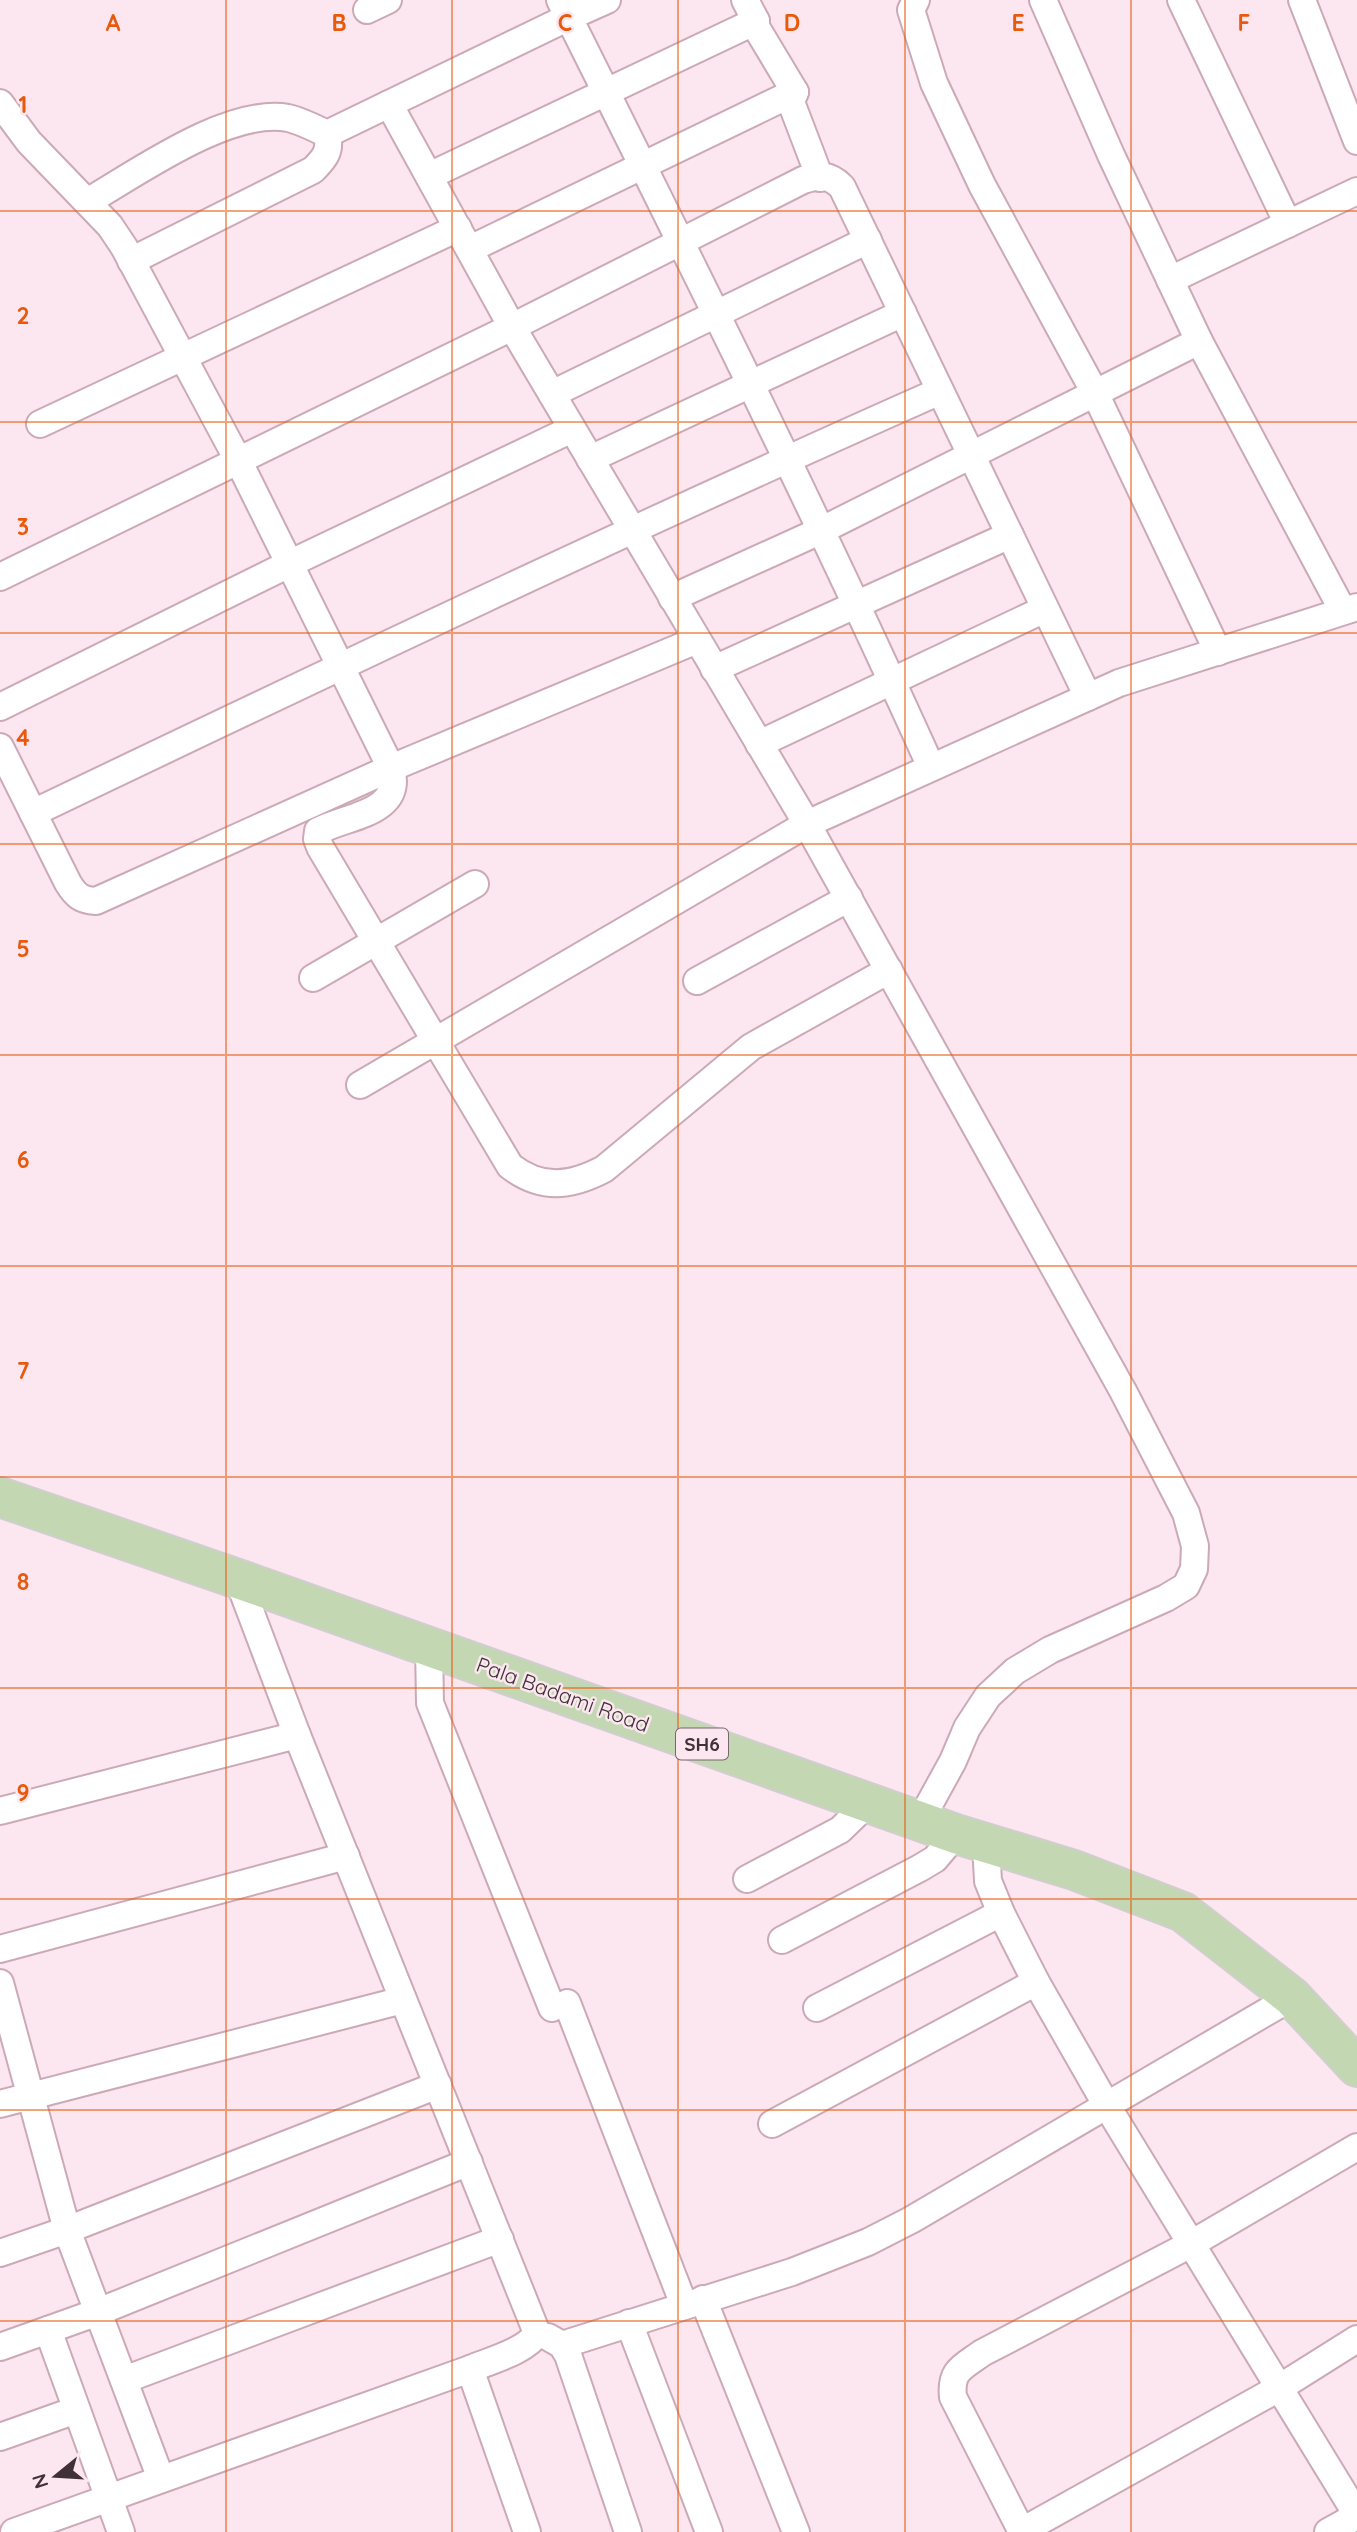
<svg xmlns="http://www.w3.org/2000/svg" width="1357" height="2532" viewBox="0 0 1357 2532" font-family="Quicksand,sans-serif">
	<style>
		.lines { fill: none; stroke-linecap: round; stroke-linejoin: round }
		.minor-casing { stroke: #cca9b7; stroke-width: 30 }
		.primary-casing { stroke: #d1cecf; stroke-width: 42 }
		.minor { stroke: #fff; stroke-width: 26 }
		.primary { stroke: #c2d7b2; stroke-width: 38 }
		.grid { fill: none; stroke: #e8590c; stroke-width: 2; stroke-opacity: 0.55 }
		.labels { text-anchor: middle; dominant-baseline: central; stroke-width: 5; stroke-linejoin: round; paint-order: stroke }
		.shield { fill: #fce6ef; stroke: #78676e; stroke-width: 2 }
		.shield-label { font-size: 19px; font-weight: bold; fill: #3f3137 }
		.street-label { font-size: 21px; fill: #3f3137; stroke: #fce6ef }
		.grid-label { font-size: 23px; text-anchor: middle; font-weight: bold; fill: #e8590c; stroke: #fce6ef; stroke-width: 5; stroke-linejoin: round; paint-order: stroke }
	</style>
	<rect width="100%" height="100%" fill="#fce6ef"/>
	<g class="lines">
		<defs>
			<g id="minor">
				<path d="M560 0C687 254 814 508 931 767"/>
				<polyline points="745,0 756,21 756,27 795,92 791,102 820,178"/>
				<polyline points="916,0 911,10 934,83 982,185 1095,393 1218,652"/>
				<polyline points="1043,0 1111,155 1199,341 1343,611"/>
				<polyline points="1181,0 1288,224"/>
				<polyline points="1302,0 1357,141"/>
				<polyline points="367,10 388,0"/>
				<path d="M0 103 29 142 110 226 124 247 239 462 391 768C404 814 348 815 318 831L317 839 320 847 510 1166C541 1190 570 1187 604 1169L751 1047 889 970"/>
				<polyline points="429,176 756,21"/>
				<path d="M87 202C137 173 229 107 288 118 301 121 315 128 327 134L569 17 607 0"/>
				<polyline points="470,249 795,92"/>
				<path d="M131 261 313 170C325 158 331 151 327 134"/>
				<polyline points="1170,280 1357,191"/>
				<polyline points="552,394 868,240"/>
				<polyline points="40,424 458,228"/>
				<polyline points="590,459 903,313"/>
				<path d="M0 577 512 327 803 180C820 175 829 174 842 187L1088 697"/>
				<polyline points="672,598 822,530 1199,341"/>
				<polyline points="714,669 1010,535"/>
				<polyline points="0,707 289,564 572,429"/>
				<polyline points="759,744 1045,609"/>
				<path d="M0 747 68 883C76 896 81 900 96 901L391 768 697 640"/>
				<path d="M33 813C334 669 635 526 940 391"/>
				<polyline points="313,978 475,884"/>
				<polyline points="697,981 849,898"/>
				<polyline points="360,1085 807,824 512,327 389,104"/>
				<polyline points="429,1646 430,1703 552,2008"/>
				<polyline points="0,1811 297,1735"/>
				<polyline points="920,1821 953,1761 967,1728 988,1696 1015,1671 1050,1650 1166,1598 1186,1586 1194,1569 1195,1546 1186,1513 1123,1391 807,824 1119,683 1357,607"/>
				<polyline points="986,1844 988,1881 1001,1913 1036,1982 1107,2106 1357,2515"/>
				<polyline points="747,1879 840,1830 868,1803"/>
				<polyline points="782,1940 920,1868 935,1859 956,1834"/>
				<polyline points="0,1949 346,1856"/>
				<polyline points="0,1983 67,2230 161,2479"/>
				<polyline points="567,2003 684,2305"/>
				<polyline points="817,2008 1001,1913"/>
				<polyline points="0,2104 403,2000"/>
				<polyline points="772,2124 1036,1982"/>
				<polyline points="0,2253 67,2230 438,2085"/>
				<polyline points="703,2299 796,2532"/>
				<polyline points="629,2323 709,2532"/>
				<polyline points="48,2330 121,2532"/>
				<polyline points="548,2337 562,2345 568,2355 628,2532"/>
				<polyline points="562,2345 792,2272 868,2242 911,2220 1292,1997"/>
				<polyline points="0,2347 98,2312 469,2162"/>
				<polyline points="470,2369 527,2532"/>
				<polyline points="124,2380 500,2239"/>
				<polyline points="0,2437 76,2410"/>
				<polyline points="1022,2531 1279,2388 1357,2339"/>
				<path d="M14 2532 470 2369C489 2361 527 2351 537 2333L297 1735 238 1579"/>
				<path d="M1022 2532 953 2397C950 2370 963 2367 982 2353L1191 2244 1357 2147"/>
				<polyline points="1328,2532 1357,2516"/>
			</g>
			<polyline id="primary" points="0,1497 238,1579 956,1834 1074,1870 1183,1912 1292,1997 1357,2067"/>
		</defs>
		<use href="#minor" class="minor-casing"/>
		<use href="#primary" class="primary-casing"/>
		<use href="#minor" class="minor"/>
		<use href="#primary" class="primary"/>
	</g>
	<path class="grid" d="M226 0V2532M452 0V2532M678 0V2532M905 0V2532M1131 0V2532M0 211H1357M0 422H1357M0 633H1357M0 844H1357M0 1055H1357M0 1266H1357M0 1477H1357M0 1688H1357M0 1899H1357M0 2110H1357M0 2321H1357"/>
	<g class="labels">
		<rect class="shield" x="676" y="1728.5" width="52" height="31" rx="5"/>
		<g class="shield-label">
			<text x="702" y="1744">SH6</text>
		</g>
		<g class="street-label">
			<text transform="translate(563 1694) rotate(20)">Pala Badami Road</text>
		</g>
	</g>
	<g class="grid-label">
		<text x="113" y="31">A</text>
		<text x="339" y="31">B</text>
		<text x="565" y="31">C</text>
		<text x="792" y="31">D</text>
		<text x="1018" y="31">E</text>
		<text x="1244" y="31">F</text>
		<text x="23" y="113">1</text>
		<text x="23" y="324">2</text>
		<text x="23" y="535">3</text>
		<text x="23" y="746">4</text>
		<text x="23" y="957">5</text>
		<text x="23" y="1168">6</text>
		<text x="23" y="1379">7</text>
		<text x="23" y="1590">8</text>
		<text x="23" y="1801">9</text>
	</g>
	<g transform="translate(56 2476) rotate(252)" stroke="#fce6ef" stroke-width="5" paint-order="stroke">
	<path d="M0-5L12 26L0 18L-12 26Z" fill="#3f3137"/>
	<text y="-10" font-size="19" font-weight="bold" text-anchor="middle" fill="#3f3137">N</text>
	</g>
</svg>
